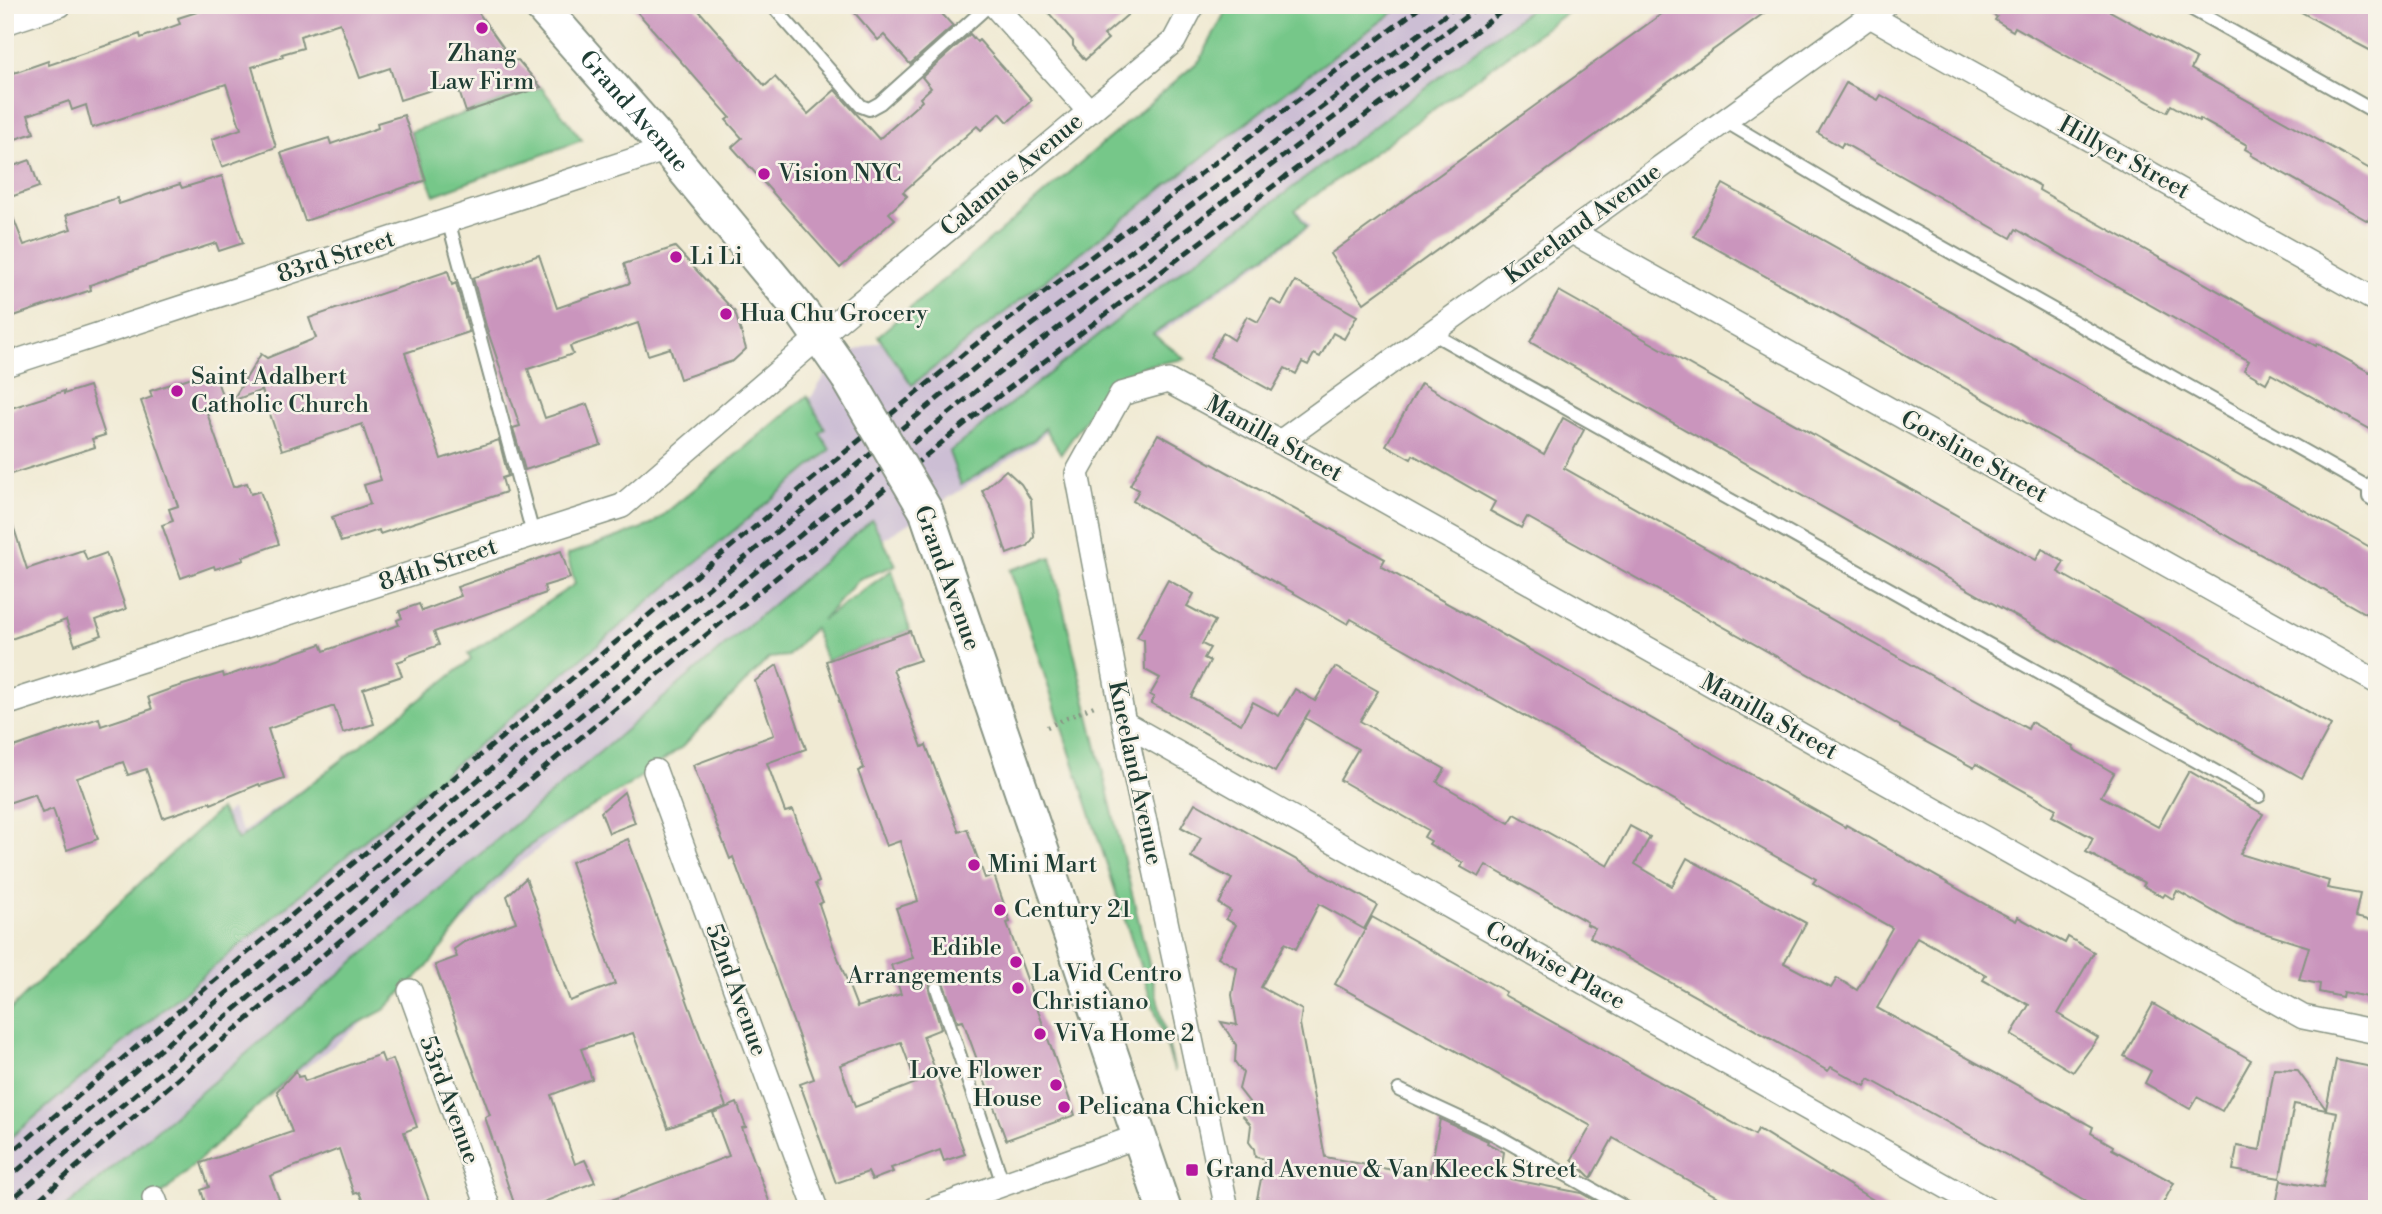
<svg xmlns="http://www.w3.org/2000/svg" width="2382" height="1214" viewBox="0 0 2382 1214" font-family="'Libre Bodoni',serif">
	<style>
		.industrial { fill: #ccbed4 }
		.green { fill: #76c789; stroke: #4a825e; stroke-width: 2 }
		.building { fill: #ca95bd; fill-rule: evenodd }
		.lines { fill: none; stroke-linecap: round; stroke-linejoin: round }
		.service-casing { stroke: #889484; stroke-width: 16 }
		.minor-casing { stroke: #889484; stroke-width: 26 }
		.secondary-casing { stroke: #889484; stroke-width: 37 }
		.path { stroke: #889484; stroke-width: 4.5; stroke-dasharray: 2 5; stroke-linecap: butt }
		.service { stroke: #fff; stroke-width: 12 }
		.minor { stroke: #fff; stroke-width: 23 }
		.secondary { stroke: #fff; stroke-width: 33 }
		.rail { stroke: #1f3d34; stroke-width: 5; stroke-dasharray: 10 5; stroke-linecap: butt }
		.secondary-bridge-casing { stroke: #889484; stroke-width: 37; stroke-linecap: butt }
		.secondary-bridge { stroke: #fff; stroke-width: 33 }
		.poi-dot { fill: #b5179e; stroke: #f7f3e8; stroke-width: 2.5 }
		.labels { text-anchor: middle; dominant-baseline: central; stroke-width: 5; stroke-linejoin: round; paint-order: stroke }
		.poi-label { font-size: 24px; fill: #1f3d34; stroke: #f7f3e8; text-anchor: start }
		.street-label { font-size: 24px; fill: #1f3d34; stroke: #f7f3e8 }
	</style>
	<rect width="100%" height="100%" fill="#f7f3e8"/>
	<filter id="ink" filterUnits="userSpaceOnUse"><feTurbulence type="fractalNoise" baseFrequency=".0143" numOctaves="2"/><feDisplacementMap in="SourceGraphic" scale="14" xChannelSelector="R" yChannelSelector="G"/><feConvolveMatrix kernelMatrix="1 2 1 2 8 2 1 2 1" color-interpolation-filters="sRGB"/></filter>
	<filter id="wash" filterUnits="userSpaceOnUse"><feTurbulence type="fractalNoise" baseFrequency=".00686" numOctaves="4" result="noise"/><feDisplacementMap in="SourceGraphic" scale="28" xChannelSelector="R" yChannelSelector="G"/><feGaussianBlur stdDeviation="1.57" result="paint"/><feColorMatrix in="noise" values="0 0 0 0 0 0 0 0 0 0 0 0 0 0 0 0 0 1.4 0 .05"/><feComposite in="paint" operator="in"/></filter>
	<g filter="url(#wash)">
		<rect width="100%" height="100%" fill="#f0ead3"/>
		<polygon class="industrial" points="1235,5 1567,5 1296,208 1310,227 1105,373 1035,443 876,544 687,738 583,813 508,873 397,996 126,1209 5,1209 5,1047 181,848 231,809 243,832 667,522 812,396 836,358 883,340 1207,59"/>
		<g class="green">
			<polygon points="1229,5 1403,5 1288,90 912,385 878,336 1200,60"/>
			<polygon points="1536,5 1577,5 1295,210 1307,227 1153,334 1185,359 1144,366 1106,390 1061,454 1045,428 1035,439 961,485 949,452 1156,290"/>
			<polygon points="541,87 582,140 434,195 410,132"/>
			<polygon points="807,396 825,429 820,433 830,450 5,1142 5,1015 111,910 220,809 238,840 471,660 468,654 575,584 567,555 651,525"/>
			<polygon points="872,520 896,565 859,579 822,620 892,570 910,631 826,661 814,628 788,656 769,658 682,747 629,785 540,838 523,851 490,885 427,967 384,1010 334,1036 146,1209 64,1209"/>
			<polygon points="1051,557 1175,1072 1010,570"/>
		</g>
		<g id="blocks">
			<g class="building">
				<polygon points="219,5 473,5 513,61 518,60 541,87 466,112 456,82 400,100 390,68 360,78 340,23 300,36 303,48 282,54 283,57 252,67 276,147 222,167 212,139 241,129 226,84 92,128 86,105 72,110 69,101 28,115 34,133 12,140 5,123 5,59 9,59 14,73 48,61 49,65 140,34 141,38 180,24 178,18"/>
				<polygon points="631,5 694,5 765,86 775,77 808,114 835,90 879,139 922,101 920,98 931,88 922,77 970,34 977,42 979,40 1032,100 1008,122 1000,113 981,130 977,126 903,192 907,196 889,213 895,219 840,268 732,147 742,138 726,120 730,117"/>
				<polygon points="848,5 934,5 953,26 910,64 884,35 878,40"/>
				<polygon points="1042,5 1139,5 1104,35 1108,39 1085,60 1073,46 1073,41"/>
				<polygon points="1674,5 1775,5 1364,303 1330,254"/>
				<polygon points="1976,5 2099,5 2196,59 2191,69 2377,173 2377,222 2370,218 2368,221 2251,155 2252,153 2245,149 2247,145 2200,119 2199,121 2171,105 2167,112 2015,27 2013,31 1995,20 1997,17"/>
				<polygon points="2289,5 2377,5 2377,54 2358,44"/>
				<polygon points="1846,83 1878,100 1881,95 2040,186 2039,190 2069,207 2316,346 2317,343 2377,376 2377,433 2271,374 2266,383 2244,370 2249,361 2016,229 2011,238 1843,143 1841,147 1818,133"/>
				<polygon points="404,115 426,180 305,221 281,153 329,138 331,144 378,128 377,123"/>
				<polygon points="30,160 39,187 5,199 5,169"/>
				<polygon points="222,176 243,243 219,251 216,243 160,261 90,285 91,290 5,319 5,202 7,202 24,245 71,229 66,215 117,198 119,204 180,184 182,188"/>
				<polygon points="1723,184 2377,551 2377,620 1694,236"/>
				<polygon points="675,247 735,312 746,349 733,361 680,379 670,348 648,355 638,323 570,346 573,354 528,369 545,418 587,404 601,445 525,470 513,428 520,426 486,326 473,278 539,255 557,308 630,283 624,264"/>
				<polygon points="448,271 452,285 456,283 469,332 405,353 441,459 499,440 508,476 502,478 506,492 380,534 379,530 341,542 332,517 370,504 364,485 381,480 362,424 282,450 262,390 232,401 261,354 267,358 316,338 309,318"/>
				<polygon points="1295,281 1357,316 1344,339 1333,333 1320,357 1314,354 1308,365 1302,362 1296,374 1285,368 1272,391 1210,357 1223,333 1234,340 1247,316 1258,322 1271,299 1282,305"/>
				<polygon points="1559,291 2036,560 2042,549 2064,562 2058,572 2331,725 2302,778 1530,342"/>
				<polygon points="214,373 225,403 206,410 233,487 247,483 251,494 260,491 279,544 243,557 244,560 215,569 214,566 181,578 162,525 173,521 169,509 178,506 141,401 152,397 150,391 192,377 194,381"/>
				<polygon points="1421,383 1544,454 1563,418 1584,430 1564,468 1953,688 2028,729 2031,722 2074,747 2073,749 2114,773 2101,796 2158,827 2189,771 2263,814 2240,854 2329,881 2327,888 2360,894 2355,917 2377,922 2377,999 2343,992 2342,997 2319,992 2320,984 2299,980 2309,947 2238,925 2177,891 2173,899 2165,894 2163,897 2143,886 2145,883 2086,852 2093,838 2052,816 2056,809 1976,764 1974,768 1900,728 1900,726 1849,697 1527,517 1521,528 1490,511 1495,502 1413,455 1411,459 1386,445"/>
				<polygon points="89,386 105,435 92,439 95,447 5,476 5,410 64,391 64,394"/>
				<polygon points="1158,434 1385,559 1381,566 1711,752 1845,827 1846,825 1997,911 2016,921 2018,917 2065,943 2068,937 2094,952 2058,1014 2098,1038 2073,1072 2011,1035 2029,1005 1983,980 1986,975 1917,937 1877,1008 2093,1127 2091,1133 2113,1146 2112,1149 2174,1183 2160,1209 2098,1209 2043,1177 2044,1176 1869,1079 1865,1086 1831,1067 1828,1071 1590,937 1595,928 1586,924 1587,922 1486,865 1479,877 1461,867 1463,863 1429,844 1431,841 1424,837 1428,830 1340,780 1358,749 1305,718 1310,710 1275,772 1151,703 1154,697 1150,695 1160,678 1145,670 1144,640 1137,637 1168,580 1194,594 1187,606 1215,621 1202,644 1210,648 1204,658 1210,661 1191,697 1241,724 1253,702 1279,716 1295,689 1315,701 1335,667 1378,691 1360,721 1445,769 1437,782 1509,823 1515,814 1608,866 1630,826 1650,837 1635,864 1672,886 1687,858 1806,923 1784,963 1831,988 1837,978 1857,990 1892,928 1813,883 1816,879 1748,841 1351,619 1348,624 1133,501 1139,490 1130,485"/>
				<polygon points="1006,470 1021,484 1031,500 1034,537 1028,546 1007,554 993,511 982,491"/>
				<polygon points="5,516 10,516 27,569 83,550 87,560 106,553 126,609 96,620 102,635 75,645 66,620 5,641"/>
				<polygon points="561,551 570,578 544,586 546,593 434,632 439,645 406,657 406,659 397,662 402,676 363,689 374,724 343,733 334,706 268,729 284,778 260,786 259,784 211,804 210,802 163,818 146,769 128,775 123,762 77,778 98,839 67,850 53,809 42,813 35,794 5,804 5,750 99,718 101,726 152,709 148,697 173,688 223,673 224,677 321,644 324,651 399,625 397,620 402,618 399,611 419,604 422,611 461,596 457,587"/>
				<path d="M910 631 920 660 893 669 922 747 926 745 959 832 967 829 985 878 994 875 1010 922 1007 923 1075 1115 1006 1140 963 1021 958 1022 943 982 935 980 930 983 929 990 941 1029 923 1036 965 1154 944 1161 940 1150 891 1168 893 1172 872 1180 868 1172 836 1183 800 1084 814 1079 733 857 730 859 693 765 774 735 755 681 777 665 806 749 767 763 785 812 793 810 819 882 815 884 823 902 819 904 833 945 857 1007 901 994 891 965 913 958 896 908 918 901 900 841 886 846 858 771 864 768 839 701H840L826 661ZM901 1042 916 1083 855 1107 840 1065Z"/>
				<polygon points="624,792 635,823 609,833 601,812"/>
				<polygon points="1195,803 1377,905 1364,929 1319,904 1296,949 1285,943 1261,987 1302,1010 1300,1024 1325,1157 1429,1177 1440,1119 1488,1141 1487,1143 1504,1152 1500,1177 1581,1193 1604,1206 1604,1209 1266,1209 1267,1206 1256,1204 1265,1159 1255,1157 1254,1149 1249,1142 1251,1125 1243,1116 1249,1102 1239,1089 1243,1073 1235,1062 1236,1045 1221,1022 1237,1025 1232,995 1237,968 1218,957 1236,925 1226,919 1231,911 1219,904 1232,879 1191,857 1201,838 1181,827"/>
				<polygon points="628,839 726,1107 668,1128 633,1033 581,1049 592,1079 551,1095 575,1164 585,1160 595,1182 526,1209 516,1209 485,1117 490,1115 435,965 457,957 454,949 464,942 516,922 507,896 526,878 570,1001 615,984 571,862"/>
				<polygon points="1372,917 1506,992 1504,995 1755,1135 1758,1129 1888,1209 1739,1209 1613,1138 1591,1178 1572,1159 1591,1126 1335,984"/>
				<polygon points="2153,1004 2251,1060 2222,1111 2197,1097 2190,1109 2145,1083 2151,1071 2124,1056"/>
				<polygon points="381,1054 384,1062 393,1059 417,1127 404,1132 432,1209 366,1209 359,1192 354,1194 339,1149 270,1176 283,1209 207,1209 201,1190 209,1187 201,1163 292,1132 277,1091 296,1070 298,1077 303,1076 305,1081"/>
				<polygon points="2336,1060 2377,1068 2377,1209 2275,1209 2281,1180 2323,1188 2337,1112 2294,1104 2280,1178 2233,1170 2237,1146 2260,1150 2274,1069 2297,1070 2326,1109"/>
				<polygon points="737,1103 746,1127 742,1128 772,1209 596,1209 595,1206 729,1156 713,1113"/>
			</g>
		</g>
	</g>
	<g filter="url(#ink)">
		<use href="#blocks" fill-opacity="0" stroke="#889484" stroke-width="2"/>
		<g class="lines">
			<defs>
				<g id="service">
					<polyline points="772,5 861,106 869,109 880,103 989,5"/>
					<polyline points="2185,5 2377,113"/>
					<polyline points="1725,121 1844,192 2369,488"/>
					<polyline points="448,220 533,534"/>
					<polyline points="1432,333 2259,796"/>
					<polyline points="2377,475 2369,488 2369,497 2377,502"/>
					<polyline points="937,988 1003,1184"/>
					<polyline points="1399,1090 1494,1134 1627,1209"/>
				</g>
				<g id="minor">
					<polyline points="994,5 1089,111"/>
					<polyline points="1870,16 2377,301"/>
					<polyline points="5,23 60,5"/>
					<polyline points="1572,232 2377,682"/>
					<polyline points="5,365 667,149"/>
					<polyline points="1280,442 1885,5"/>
					<polyline points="5,704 622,506 820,336 1174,41 1193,5"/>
					<polyline points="1124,723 1986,1209"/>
					<polyline points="655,771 816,1209"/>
					<polyline points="410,991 489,1209"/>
					<polyline points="154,1198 158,1209"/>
					<polyline points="934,1209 1139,1136"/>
					<polyline points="1227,1209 1124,723 1077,473 1121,394 1168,381 1280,442 2303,1017 2377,1032"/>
				</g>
				<g id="secondary">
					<path id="s1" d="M540 5 667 149 804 315 848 378"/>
					<polyline points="926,511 1164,1209"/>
				</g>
			</defs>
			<use href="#service" class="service-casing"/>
			<use href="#minor" class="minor-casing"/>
			<use href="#secondary" class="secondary-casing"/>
			<polyline class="path" points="1047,727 1094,706"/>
			<use href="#service" class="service"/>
			<use href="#minor" class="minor"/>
			<use href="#secondary" class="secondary"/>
			<g class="rail">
				<polyline points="5,1158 540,705 967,351 1423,5"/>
				<polyline points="5,1181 551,718 976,367 1458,5"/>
				<polyline points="5,1205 563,730 986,383 1481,5"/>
				<polyline points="28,1209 211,1050 574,743 995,399 1510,5"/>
			</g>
			<defs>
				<polyline id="secondary-bridge" points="848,378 926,511"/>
			</defs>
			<use href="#secondary-bridge" class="secondary-bridge-casing"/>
			<use href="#secondary-bridge" class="secondary-bridge"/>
		</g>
	</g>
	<g class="poi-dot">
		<circle cx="482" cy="28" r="7"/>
		<circle cx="764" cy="174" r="7"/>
		<circle cx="676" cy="257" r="7"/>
		<circle cx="726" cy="314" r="7"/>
		<circle cx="177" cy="391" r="7"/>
		<circle cx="974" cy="865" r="7"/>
		<circle cx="1000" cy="910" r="7"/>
		<circle cx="1016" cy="962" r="7"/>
		<circle cx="1018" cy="988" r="7"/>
		<circle cx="1040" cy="1034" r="7"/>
		<circle cx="1056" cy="1085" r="7"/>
		<circle cx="1064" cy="1107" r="7"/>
		<rect x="1185" y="1163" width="14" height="14" rx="3.5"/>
	</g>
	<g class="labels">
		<g class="poi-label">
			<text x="482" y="54" text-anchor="middle">Zhang<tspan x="482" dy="28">Law Firm</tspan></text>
			<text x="778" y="174">Vision NYC</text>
			<text x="690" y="257">Li Li</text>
			<text x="740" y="314">Hua Chu Grocery</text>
			<text x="191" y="377">Saint Adalbert<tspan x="191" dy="28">Catholic Church</tspan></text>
			<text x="988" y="865">Mini Mart</text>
			<text x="1014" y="910">Century 21</text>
			<text x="1002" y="948" text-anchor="end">Edible<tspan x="1002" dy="28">Arrangements</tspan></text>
			<text x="1032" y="974">La Vid Centro<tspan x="1032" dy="28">Christiano</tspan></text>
			<text x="1054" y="1034">ViVa Home 2</text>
			<text x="1042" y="1071" text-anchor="end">Love Flower<tspan x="1042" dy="28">House</tspan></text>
			<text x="1078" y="1107">Pelicana Chicken</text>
			<text x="1206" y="1170">Grand Avenue &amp; Van Kleeck Street</text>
		</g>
		<g class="street-label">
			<text stroke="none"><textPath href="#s1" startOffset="142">Grand Avenue</textPath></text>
			<text transform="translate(2124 158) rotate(29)">Hillyer Street</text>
			<text transform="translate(1012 175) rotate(-40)">Calamus Avenue</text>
			<text transform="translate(1583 224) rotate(-36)">Kneeland Avenue</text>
			<text transform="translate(336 257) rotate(-18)">83rd Street</text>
			<text transform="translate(1274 439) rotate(29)">Manilla Street</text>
			<text transform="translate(1974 457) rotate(29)">Gorsline Street</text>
			<text transform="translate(438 565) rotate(-18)">84th Street</text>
			<text transform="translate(947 578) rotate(70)">Grand Avenue</text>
			<text transform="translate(1769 717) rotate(29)">Manilla Street</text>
			<text transform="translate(1135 773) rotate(78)">Kneeland Avenue</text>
			<text transform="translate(1555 966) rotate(29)">Codwise Place</text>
			<text transform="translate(736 990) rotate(70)">52nd Avenue</text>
			<text transform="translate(449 1100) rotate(70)">53rd Avenue</text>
		</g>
	</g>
	<rect width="2382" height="1214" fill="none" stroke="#f7f3e8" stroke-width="28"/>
</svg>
